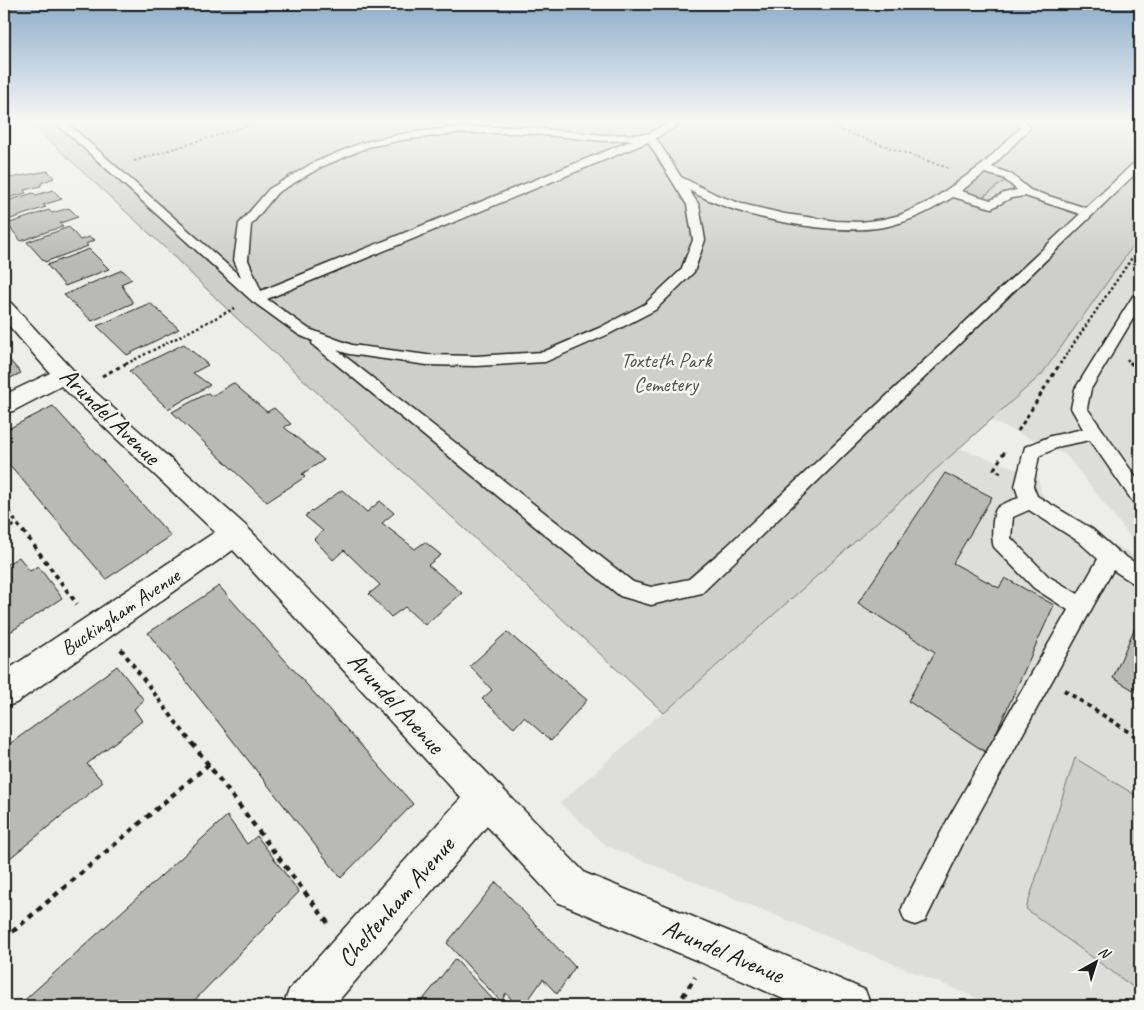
<svg xmlns="http://www.w3.org/2000/svg" width="1144" height="1010" viewBox="0 0 1144 1010" font-family="Caveat,sans-serif">
	<style>
		.built { fill: #ddddda }
		.green { fill: #cececb; stroke: #757574 }
		.building { fill: #b9b9b6; stroke: #1c1c1c }
		.lines { fill: none; stroke-linecap: round; stroke-linejoin: round }
		.service-casing { stroke: #1c1c1c; stroke-width: 3 }
		.minor-casing { stroke: #1c1c1c; stroke-width: 3 }
		.path-far4 { stroke: #1c1c1c; stroke-width: 2; stroke-dasharray: 2.5 2.5; stroke-linecap: butt }
		.path-far3 { stroke: #1c1c1c; stroke-width: 2.5; stroke-dasharray: 2.5 2.5; stroke-linecap: butt }
		.path-far2 { stroke: #1c1c1c; stroke-width: 3; stroke-dasharray: 4 4; stroke-linecap: butt }
		.path-far1 { stroke: #1c1c1c; stroke-width: 4; stroke-dasharray: 4.5 4.5; stroke-linecap: butt }
		.path { stroke: #1c1c1c; stroke-width: 4.5; stroke-dasharray: 5.5 5.5; stroke-linecap: butt }
		.service { fill: #f6f6f2; fill-rule: evenodd }
		.minor { fill: #f6f6f2; fill-rule: evenodd }
		.labels { text-anchor: middle; dominant-baseline: central; stroke-width: 5; stroke-linejoin: round; paint-order: stroke }
		.park-label { font-size: 21px; fill: #515151; stroke: #f6f6f2 }
		.street-label { font-size: 21px; fill: #1c1c1c; stroke: #f6f6f2 }
		.near-street-label { font-size: 25px; fill: #1c1c1c; stroke: #f6f6f2 }
	</style>
	<rect width="100%" height="100%" fill="#edede9"/>
	<filter id="ink" filterUnits="userSpaceOnUse"><feTurbulence type="fractalNoise" baseFrequency=".02" numOctaves="2"/><feDisplacementMap in="SourceGraphic" scale="10" xChannelSelector="R" yChannelSelector="G"/><feConvolveMatrix kernelMatrix="1 2 1 2 8 2 1 2 1" color-interpolation-filters="sRGB"/></filter>
	<g filter="url(#ink)">
		<g class="built">
			<polygon points="1140,236 1140,549 1066,455 990,420 1042,374"/>
			<polygon points="959,448 1038,477 1041,492 1050,505 1069,521 1140,558 1140,1006 996,1006 607,846 560,803"/>
		</g>
		<g class="green">
			<polygon points="28,121 1140,121 1140,236 1042,374 664,713 229,311 164,247"/>
			<polygon points="1075,758 1140,798 1140,992 1026,909"/>
		</g>
		<g class="building">
			<polygon points="48,171 54,178 41,183 41,186 24,190 26,193 4,199 4,179"/>
			<polygon points="984,173 1006,180 980,199 958,191"/>
			<polygon points="53,190 62,199 43,205 46,207 5,221 4,202 33,193 36,195"/>
			<polygon points="69,208 78,217 60,223 63,226 21,241 7,224 49,210 52,213"/>
			<polygon points="69,227 80,240 89,237 95,240 86,244 88,246 45,262 27,242"/>
			<polygon points="89,249 109,269 65,286 47,265"/>
			<polygon points="122,270 132,279 121,284 133,303 92,321 64,295"/>
			<polygon points="150,303 179,329 127,355 97,326"/>
			<polygon points="184,344 208,365 193,373 210,385 168,409 129,371"/>
			<polygon points="4,354 21,373 4,381"/>
			<polygon points="233,383 267,412 274,408 291,424 284,427 324,460 302,474 305,477 267,502 172,412 208,393 212,396"/>
			<polygon points="53,406 171,536 106,579 4,458 4,431"/>
			<polygon points="945,473 992,497 953,563 999,588 1005,578 1054,605 987,753 908,701 935,652 858,603"/>
			<polygon points="342,490 367,512 380,501 394,513 382,523 415,549 425,542 441,555 428,565 462,593 425,625 405,607 391,617 369,594 380,585 344,550 333,560 314,539 323,531 305,516"/>
			<polygon points="19,557 30,571 38,566 62,598 4,636 4,566"/>
			<polygon points="219,586 413,804 341,878 148,633"/>
			<polygon points="1138,620 1140,621 1140,694 1113,678"/>
			<polygon points="507,632 587,700 551,741 524,717 514,728 482,699 492,690 470,666"/>
			<polygon points="117,666 144,700 134,709 142,721 87,764 103,782 4,863 4,748"/>
			<polygon points="227,816 247,844 257,836 299,892 189,1006 18,1006"/>
			<polygon points="496,882 575,967 557,994 543,979 524,1006 517,1006 506,993 501,1002 447,943"/>
			<polygon points="455,959 499,1006 418,1006"/>
		</g>
		<g class="lines">
			<defs>
				<g id="service">
					<path d="M54 121H65L241 277 234 260 239 224 269 189 313 163 361 143 402 134 459 127H524L604 135 648 134 672 121H685L656 138 681 177 717 195 742 204 785 214 836 221 861 222 884 219 900 215 932 200 982 165 1020 128 1016 121H1026L1030 128 992 167 1011 174 1030 190 1086 208 1136 161 1140 160V169L702 593 651 605 620 596 314 346 312 343 313 341 299 335 252 301ZM459 133H524L604 141 633 140 261 291 248 260 251 225 277 193 321 167 368 147 402 140ZM648 142 687 205 693 240 681 270 645 304 599 328 543 352 476 356 427 355 352 345 309 329 267 299ZM985 173 1003 178 1017 190 1004 193 991 200 961 191ZM689 190C737 218 829 236 884 227 910 222 932 210 953 197L992 208 1011 198 1025 196 1080 214 727 546 689 579 651 587 633 582 337 350 349 354 427 365 476 366 545 362 609 334 655 310 694 272 705 240 699 205Z"/>
					<path d="M1140 292V307L1091 389 1087 408 1140 483V504L1133 502 1090 440 1061 446 1039 456 1033 486 1037 496 1092 529 1117 551 1140 566V586L1133 583 1113 570 966 837 925 921 915 925 905 921 901 911 905 901 948 819 1068 610 1034 588 994 547C991 540 992 513 997 508 1002 503 1013 500 1019 498L1015 486 1025 447 1051 436 1083 429 1071 408 1075 389 1133 296ZM1029 510 1078 541 1098 559 1078 594 1048 576 1011 538 1013 517Z"/>
				</g>
				<polygon id="minor" points="4,301 11,303 85,383 245,525 585,873 728,931 865,990 871,1006 799,1006 698,961 557,902 487,826 334,1006 283,1006 289,990 461,798 233,550 16,703 4,707 4,672 215,532 61,386 13,411 4,413 4,395 50,373 4,320"/>
			</defs>
			<use href="#service" class="service-casing"/>
			<use href="#minor" class="minor-casing"/>
			<g class="path-far4">
				<polyline points="814,121 948,168"/>
				<polyline points="134,161 262,121"/>
			</g>
			<g class="path-far3">
				<polyline points="1127,359 1131,364"/>
				<polyline points="126,364 235,308"/>
				<polyline points="1060,364 1140,246"/>
			</g>
			<g class="path-far2">
				<polyline points="1130,362 1140,373"/>
				<polyline points="102,376 129,362"/>
				<polyline points="1018,431 1061,362"/>
				<polyline points="1001,473 994,469 1005,451"/>
				<polyline points="4,505 24,533"/>
				<polyline points="4,531 18,523"/>
			</g>
			<g class="path-far1">
				<polyline points="23,531 77,604"/>
				<polyline points="121,649 193,745"/>
				<polyline points="1064,690 1140,739"/>
			</g>
			<g class="path">
				<polyline points="192,743 328,923"/>
				<polyline points="4,939 209,764"/>
				<polyline points="677,1006 695,977"/>
			</g>
			<use href="#service" class="service"/>
			<use href="#minor" class="minor"/>
		</g>
	</g>
	<linearGradient id="sky" x2="0" y2="1"><stop stop-color="#8daecc"/><stop offset="0.46" stop-color="#f7f7f5"/><stop offset="1" stop-color="#f7f7f5" stop-opacity="0"/></linearGradient>
	<rect width="1144" height="263" fill="url(#sky)"/>
	<g class="labels">
		<g class="park-label">
			<text x="666" y="360">Toxteth Park<tspan x="666" dy="24">Cemetery</tspan></text>
		</g>
		<g class="street-label">
			<text transform="translate(120 612) rotate(-34)">Buckingham Avenue</text>
		</g>
		<g class="near-street-label">
			<text transform="translate(110 416) rotate(44)">Arundel Avenue</text>
			<text transform="translate(396 703) rotate(47)">Arundel Avenue</text>
			<text transform="translate(396 902) rotate(-49)">Cheltenham Avenue</text>
			<text transform="translate(723 951) rotate(23)">Arundel Avenue</text>
		</g>
	</g>
	<rect width="1144" height="1010" fill="none" stroke="#f6f6f2" stroke-width="20"/>
	<rect x="10" y="10" width="1124" height="990" fill="none" stroke="#1c1c1c" stroke-width="2" filter="url(#ink)"/>
	<g transform="translate(1096 962) rotate(39)" stroke="#f6f6f2" stroke-width="4" paint-order="stroke">
	<path d="M0-4L9 19L0 12L-9 19Z" fill="#1c1c1c"/>
	<text y="-8" font-size="14" font-weight="bold" text-anchor="middle" fill="#1c1c1c">N</text>
	</g>
</svg>
